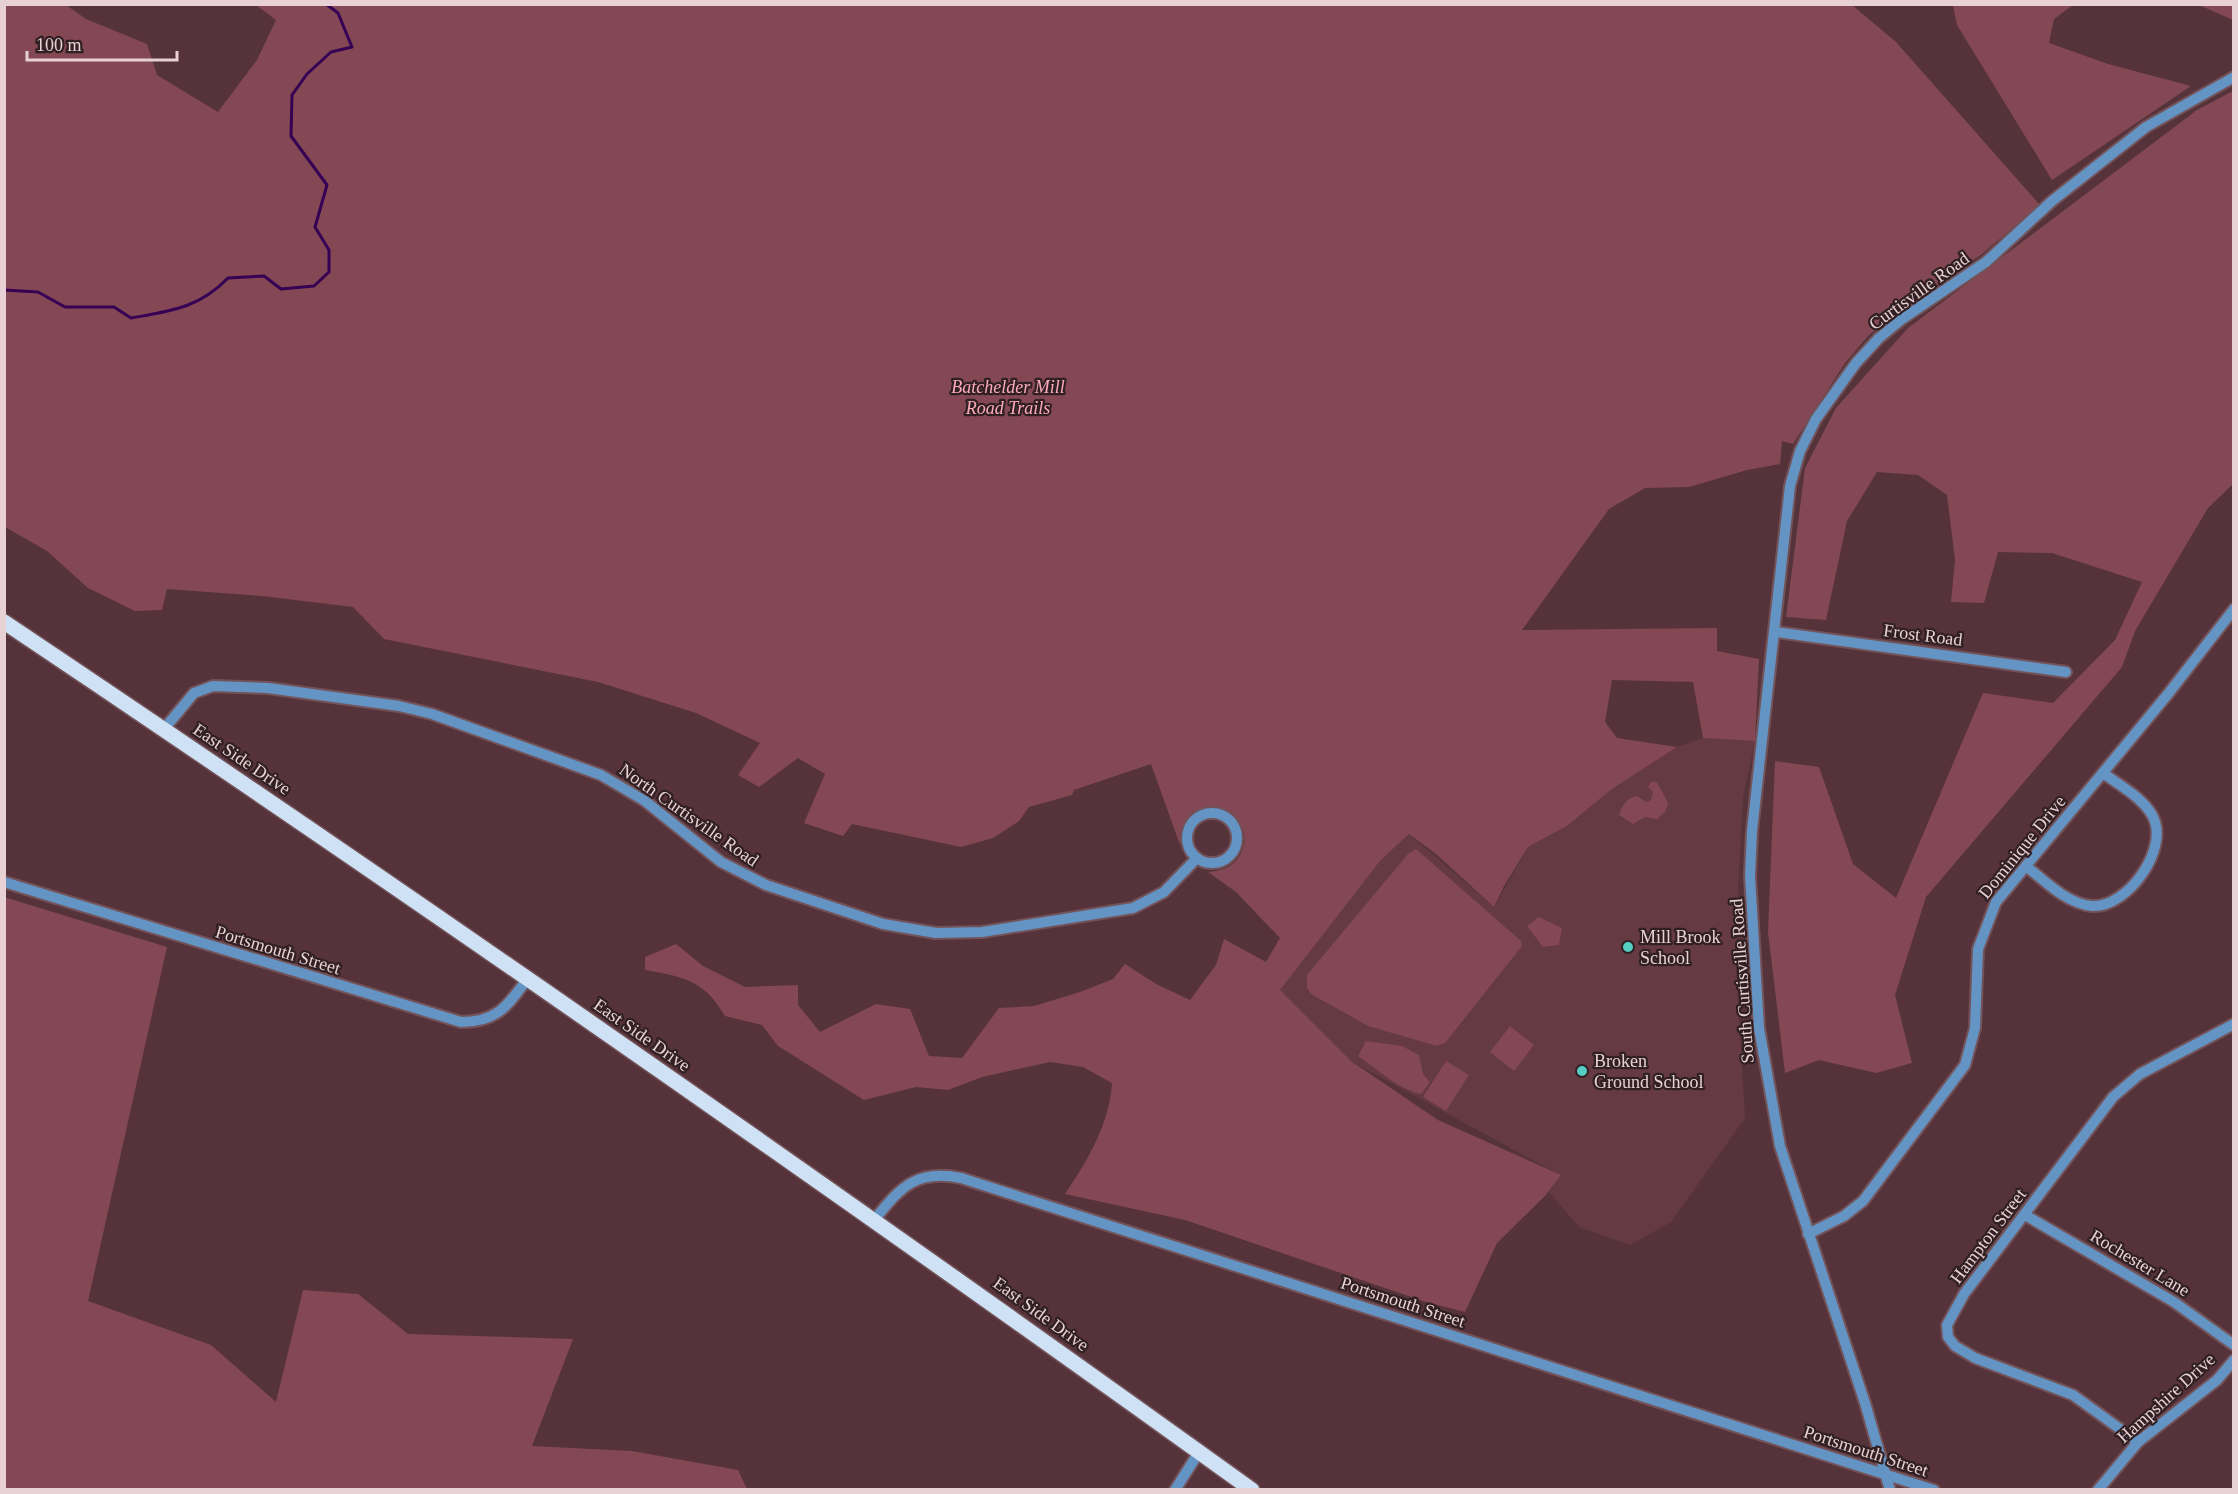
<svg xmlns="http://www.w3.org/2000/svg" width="2238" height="1494" viewBox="0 0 2238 1494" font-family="'Times New Roman',serif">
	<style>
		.built { fill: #653a42 }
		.green { fill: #834854 }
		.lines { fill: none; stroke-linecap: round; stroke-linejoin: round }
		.stream { stroke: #360054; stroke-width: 3 }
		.minor-casing { stroke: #735359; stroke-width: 14 }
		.major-casing { stroke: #735359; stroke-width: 18 }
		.minor { stroke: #6394c3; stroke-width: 10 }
		.major { stroke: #cfe2f5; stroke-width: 15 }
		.poi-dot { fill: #56cec4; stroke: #312023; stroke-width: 2 }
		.labels { text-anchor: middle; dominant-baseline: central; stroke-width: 4.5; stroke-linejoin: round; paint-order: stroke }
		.street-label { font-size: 18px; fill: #e8d1d5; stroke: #312023 }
		.park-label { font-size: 18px; font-style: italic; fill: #fdaab9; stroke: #312023 }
		.poi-label { font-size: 18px; fill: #e8d1d5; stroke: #312023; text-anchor: start }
	</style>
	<rect width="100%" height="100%" fill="#56333a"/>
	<polygon class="built" points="1703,738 1755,741 1743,797 1735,949 1745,1118 1671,1222 1630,1245 1579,1227 1549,1192 1560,1175 1351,1061 1279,990 1380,861 1409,834 1494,907 1528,847 1567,826 1612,789 1677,747"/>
	<g class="green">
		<path d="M5 4 66 5 86 19 147 44 157 75 218 112 257 60 276 20 256 5H1852L1896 42 2040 205 1982 254 1892 316 1868 336 1845 363 1793 444 1782 441 1780 464 1747 470 1689 487 1645 488 1609 509 1522 630 1717 628V651L1759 659 1755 741 1703 738 1693 682 1612 680 1605 722 1617 738 1677 747 1612 789 1567 826 1528 847 1504 886 1494 907 1436 854 1409 834 1380 861 1280 990 1351 1061 1438 1120 1561 1175 1545 1196 1497 1243 1465 1312 1426 1302 1185 1220 1065 1194C1088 1160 1109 1125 1112 1083L1083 1067 1050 1062 982 1077 948 1090 916 1087 864 1100 778 1046 762 1025 725 1016C704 980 684 977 645 970V957L676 944 703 966 745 987 798 985V1005L820 1032 876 1004 910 1009 929 1056 962 1058 999 1008 1034 1006 1080 992 1113 979 1125 964 1156 984 1190 1000 1216 965 1224 939 1266 962 1280 938 1236 892 1208 872C1222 871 1233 867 1240 855 1265 808 1178 783 1180 845L1151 764 1074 790 1072 795 1029 807 1019 821 993 838 961 847 852 824 843 836 804 823 825 774 798 758 759 787 738 775 760 743 696 713 598 682 384 639 353 607 262 596 167 589 162 610 135 611 88 588 47 551 5 527Z"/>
		<polygon points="1953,5 2073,5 2054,19 2049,43 2108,64 2191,86 2052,180 1957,25"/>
		<polygon points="2199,5 2233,5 2233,20"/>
		<polygon points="2233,91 2233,484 2208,508 2135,631 2122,667 1926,897 1895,995 1912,1063 1876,1073 1819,1060 1785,1073 1768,932 1775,761 1819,767 1853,864 1896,898 1983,693 2053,703 2115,640 2142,582 2052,553 1998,552 1984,603 1951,602 1955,560 1947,495 1918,475 1877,472 1847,521 1826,620 1786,617 1805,468 1836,408 1908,328 2197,110"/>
		<path d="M1651 782H1657L1668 803 1665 812 1657 819 1645 817 1633 824 1619 815C1622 806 1627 797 1637 796L1646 802 1651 800 1653 792 1648 787Z"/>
		<polygon points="1416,849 1521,941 1522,946 1445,1043 1437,1046 1368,1026 1311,994 1307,988 1307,975 1408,854"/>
		<polygon points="4,897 167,947 88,1301 211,1345 276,1402 303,1290 358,1294 408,1334 573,1339 532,1446 632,1451 738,1470 747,1489 5,1489"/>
		<polygon points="1539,917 1562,928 1559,945 1543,947 1527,926"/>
		<polygon points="1510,1026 1534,1045 1514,1071 1490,1052"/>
		<path d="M1366 1041 1402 1046 1419 1055 1423 1074 1430 1082 1421 1094C1398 1089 1377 1069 1358 1056Z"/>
		<polygon points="1446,1061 1469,1075 1446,1111 1423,1097"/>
	</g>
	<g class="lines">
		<g class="stream">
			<path d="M4 290 38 292 65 307H114L131 318C171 311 199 308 228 278L264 276 281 289 314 286 329 272V250L315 227 327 185 291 136 292 95 307 74 331 52 352 47 338 13 326 4"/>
			<polyline points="67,1490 69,1490"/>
			<polyline points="99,1490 108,1490"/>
		</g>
		<defs>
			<g id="minor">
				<polyline points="1776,632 2066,672"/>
				<polyline points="164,729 194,693 213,686 268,688 399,706 432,714 601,775 645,801 721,862 766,885 883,924 936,933 982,932 1133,908 1164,892 1197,858"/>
				<circle cx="1212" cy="838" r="25"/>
				<path d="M2026 866C2045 881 2067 904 2092 906 2128 908 2171 847 2152 815 2142 797 2119 785 2103 773"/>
				<path d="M4 882 461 1022C498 1022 508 1005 528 978"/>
				<polyline points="2025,1215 2174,1302 2234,1345"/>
				<path d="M875 1219C901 1186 918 1169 961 1178L1934 1490"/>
				<polyline points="1808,1234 1844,1216 1863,1201 1965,1065 1975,1028 1978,949 1996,902 2168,694 2234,609"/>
				<polyline points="2138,1442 2073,1395 1975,1358 1955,1346 1948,1337 1947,1325 1964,1294 2113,1097 2140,1074 2234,1024"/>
				<polyline points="1175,1490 1199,1452"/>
				<polyline points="1890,1490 1865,1403 1780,1146 1759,1028 1750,876 1752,831 1790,486 1800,451 1816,419 1856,363 1879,338 1902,319 1986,262 2052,201 2146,127 2234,77"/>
				<polyline points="2098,1490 2138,1442 2217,1380 2234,1360"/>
			</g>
			<path id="major" d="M4 622C425 904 840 1194 1252 1490"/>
		</defs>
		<use href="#minor" class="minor-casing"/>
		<use href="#major" class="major-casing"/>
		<use href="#minor" class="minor"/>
		<use href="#major" class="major"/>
	</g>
	<g class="poi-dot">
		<circle cx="1628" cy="947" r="6"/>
		<circle cx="1582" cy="1071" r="6"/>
	</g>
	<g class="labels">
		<g class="street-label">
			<text transform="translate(1919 291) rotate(-36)">Curtisville Road</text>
			<text transform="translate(1923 635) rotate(7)">Frost Road</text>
			<text transform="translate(242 759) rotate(34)">East Side Drive</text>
			<text transform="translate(689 815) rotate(35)">North Curtisville Road</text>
			<text transform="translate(2022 847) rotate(-51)">Dominique Drive</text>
			<text transform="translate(278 950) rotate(17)">Portsmouth Street</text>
			<text transform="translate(1742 981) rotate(-94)">South Curtisville Road</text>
			<text transform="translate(642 1035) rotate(35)">East Side Drive</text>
			<text transform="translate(1988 1236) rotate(-53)">Hampton Street</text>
			<text transform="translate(2140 1263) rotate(31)">Rochester Lane</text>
			<text transform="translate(1403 1302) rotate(18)">Portsmouth Street</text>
			<text transform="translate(1041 1314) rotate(36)">East Side Drive</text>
			<text transform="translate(2166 1398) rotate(-42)">Hampshire Drive</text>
			<text transform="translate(1866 1451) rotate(18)">Portsmouth Street</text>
		</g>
		<g class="park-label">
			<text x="1008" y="387">Batchelder Mill<tspan x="1008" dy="21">Road Trails</tspan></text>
		</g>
		<g class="poi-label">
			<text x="1640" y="937">Mill Brook<tspan x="1640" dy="21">School</tspan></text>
			<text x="1594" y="1061">Broken<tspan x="1594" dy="21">Ground School</tspan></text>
		</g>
	</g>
	<rect width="2238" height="1494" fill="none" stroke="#e8d1d5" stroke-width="12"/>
	<path d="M27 51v9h150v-9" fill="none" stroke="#e8d1d5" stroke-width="3"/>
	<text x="36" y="51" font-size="18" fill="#e8d1d5" stroke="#312023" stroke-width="4.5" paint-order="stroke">100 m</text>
</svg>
